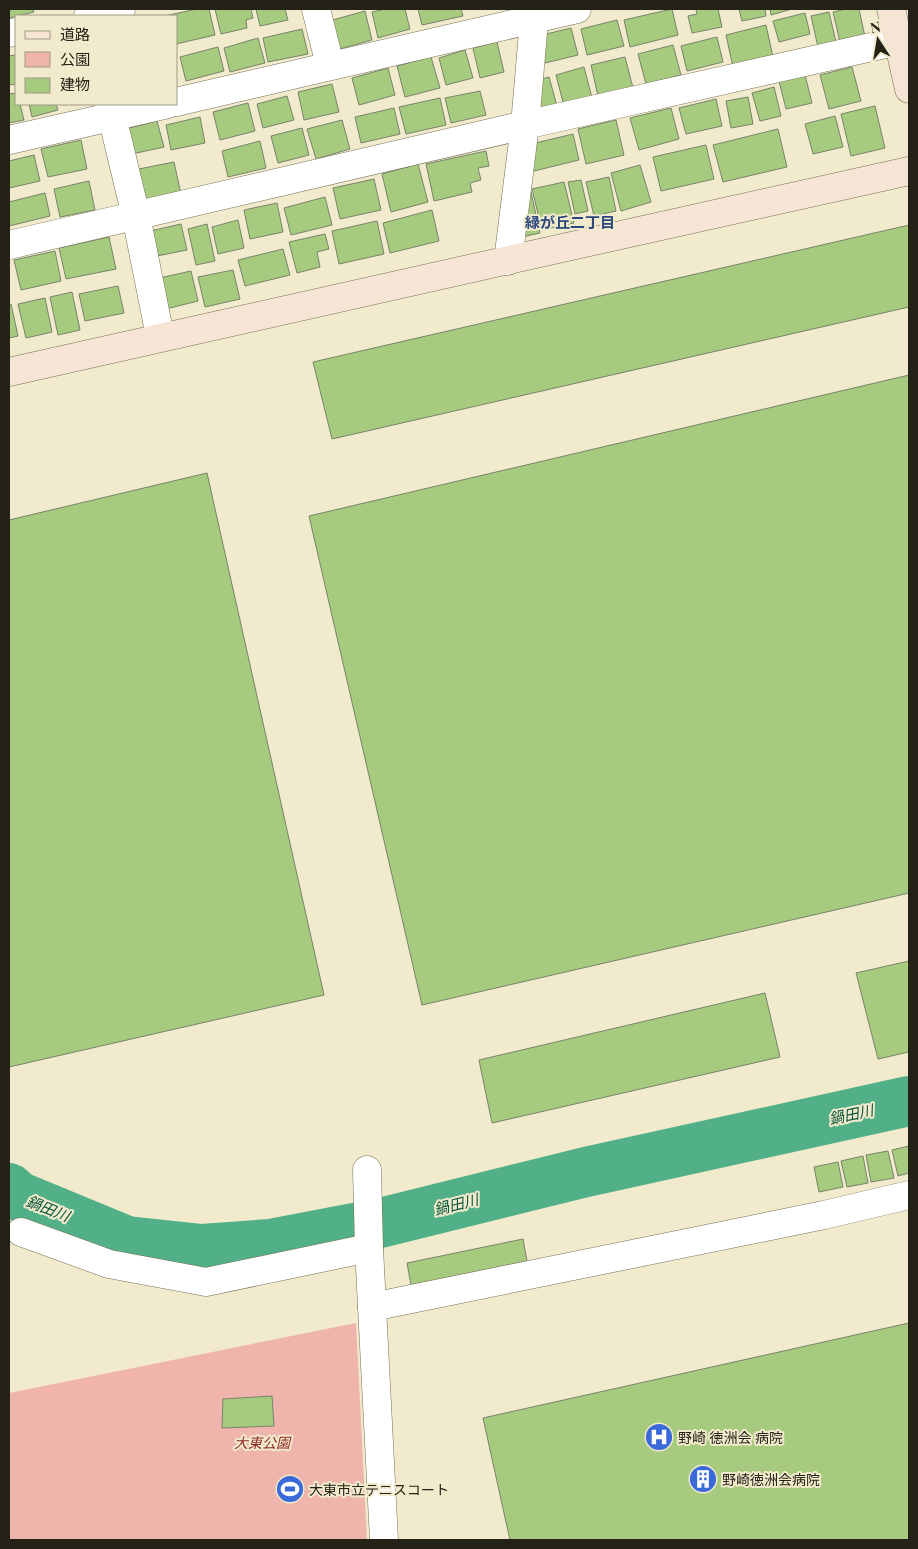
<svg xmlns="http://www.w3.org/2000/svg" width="918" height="1549" viewBox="0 0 918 1549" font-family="'Playfair Display','Noto Sans JP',serif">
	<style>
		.green { fill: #efb4ac }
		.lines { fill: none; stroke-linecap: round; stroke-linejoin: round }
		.river { stroke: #51b087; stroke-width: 50 }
		.building { fill: #a7cb7e; stroke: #77836b }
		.street-casing { stroke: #767056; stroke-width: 29 }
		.secondary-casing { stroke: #767056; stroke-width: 29 }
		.street { stroke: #fff; stroke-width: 28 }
		.secondary { stroke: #f6e4d5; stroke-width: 28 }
		.labels { text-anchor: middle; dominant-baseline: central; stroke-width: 4; stroke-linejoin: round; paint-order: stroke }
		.poi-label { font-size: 14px; fill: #242217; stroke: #f1eacc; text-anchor: start }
		.park-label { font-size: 14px; font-style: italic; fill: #902922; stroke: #f1eacc }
		.neighbourhood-label { font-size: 15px; font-weight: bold; fill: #2c467e; stroke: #f1eacc }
		.water-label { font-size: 15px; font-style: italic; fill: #08573b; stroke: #f1eacc }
	</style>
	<rect width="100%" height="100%" fill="#f1eacc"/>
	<polygon class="green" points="356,1323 367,1540 9,1540 9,1393"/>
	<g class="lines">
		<polyline class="river" points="9,1188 18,1196 127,1241 202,1249 270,1244 380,1223 586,1172 909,1101"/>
	</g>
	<g class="building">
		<polygon points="9,9 33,9 34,12 9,18"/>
		<polygon points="197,9 209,9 215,35 176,44 176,16 169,15"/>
		<polygon points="215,9 251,9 253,18 246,20 247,28 221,34"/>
		<polygon points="256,9 285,9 288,20 260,26"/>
		<polygon points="385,9 405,9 410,29 378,38 372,12"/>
		<polygon points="418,9 461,9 463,16 422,25"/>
		<polygon points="672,9 678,35 630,47 624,20"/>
		<polygon points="696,9 718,9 722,27 692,33 688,16 697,14"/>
		<polygon points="739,9 765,9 766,16 742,21"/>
		<polygon points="770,9 792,9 771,15"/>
		<polygon points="847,9 859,9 865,37 840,42 833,12"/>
		<polygon points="365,11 372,40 336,50 329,21"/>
		<polygon points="829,12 836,42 818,47 811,16"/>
		<polygon points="805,13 810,34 779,42 773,21"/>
		<polygon points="617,20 624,46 587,55 581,29"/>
		<polygon points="766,25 773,57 733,67 726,35"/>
		<polygon points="571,28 578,55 545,63 538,36"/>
		<polygon points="302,29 308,54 268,62 263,38"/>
		<polygon points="717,37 723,62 687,71 681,46"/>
		<polygon points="258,38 265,63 230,72 224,48"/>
		<polygon points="497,42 504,72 480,78 473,48"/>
		<polygon points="673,45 681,75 646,84 638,54"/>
		<polygon points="218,47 224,71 186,81 180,57"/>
		<polygon points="465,50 473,78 446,85 439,58"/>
		<polygon points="16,55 16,84 9,85 9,56"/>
		<polygon points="431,57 440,88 405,97 397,66"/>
		<polygon points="625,57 633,88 598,96 591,65"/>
		<polygon points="584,67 592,98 564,106 556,75"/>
		<polygon points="852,67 861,101 829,109 820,75"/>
		<polygon points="388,68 395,95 359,105 352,78"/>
		<polygon points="805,75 812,103 786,109 779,81"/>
		<polygon points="549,77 557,106 534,112 535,81"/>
		<polygon points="332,84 339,112 304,120 298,92"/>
		<polygon points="774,87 781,116 760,121 752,93"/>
		<polygon points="480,91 486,115 451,123 445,98"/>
		<polygon points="16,93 16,104 20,104 24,120 9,123 9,94"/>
		<polygon points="287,96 294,120 263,128 257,104"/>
		<polygon points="748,97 753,124 731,128 726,101"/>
		<polygon points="440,98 446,125 406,134 399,107"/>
		<polygon points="716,99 722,126 686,134 679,108"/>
		<polygon points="248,103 255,131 220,140 213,112"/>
		<polygon points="29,104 56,104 58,110 32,117"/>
		<polygon points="875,106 885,148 851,156 841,114"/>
		<polygon points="394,108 400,134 361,143 355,117"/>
		<polygon points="671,108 679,139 639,150 630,118"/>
		<polygon points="835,116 843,147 813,154 805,124"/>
		<polygon points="200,117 205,143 171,150 166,125"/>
		<polygon points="342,120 350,149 316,159 307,129"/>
		<polygon points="616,120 624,155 586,164 578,129"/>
		<polygon points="157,121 164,147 132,154 126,129"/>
		<polygon points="302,128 309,155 278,163 271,136"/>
		<polygon points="778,129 787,167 723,182 713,145"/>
		<polygon points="573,134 579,160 530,172 523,146"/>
		<polygon points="81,140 87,169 48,177 41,149"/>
		<polygon points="260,141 266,168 228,177 222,151"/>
		<polygon points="706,145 714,179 661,191 653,157"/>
		<polygon points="486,151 489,166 478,168 481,180 470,183 472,192 434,201 426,164"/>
		<polygon points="34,155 40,181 9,188 9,161"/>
		<polygon points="174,162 181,194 141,202 134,170"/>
		<polygon points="418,164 428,202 391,212 382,174"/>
		<polygon points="640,165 651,202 621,211 611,173"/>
		<polygon points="609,177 616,211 594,216 586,182"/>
		<polygon points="374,179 381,210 340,219 333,188"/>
		<polygon points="581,180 588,211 575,214 568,182"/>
		<polygon points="89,181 95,210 60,217 54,189"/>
		<polygon points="564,182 574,223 542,230 532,189"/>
		<polygon points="531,192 540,233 517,238 520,194"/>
		<polygon points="45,193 50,216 9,226 9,202"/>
		<polygon points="325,197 332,225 291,235 284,208"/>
		<polygon points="277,203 283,232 250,239 244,210"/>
		<polygon points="432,210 439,241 390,253 383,223"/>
		<polygon points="238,220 244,248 218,254 212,227"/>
		<polygon points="377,221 384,254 339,264 332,231"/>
		<polygon points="181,224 187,250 152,257 146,232"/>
		<polygon points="207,224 215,261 196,265 188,229"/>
		<polygon points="909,225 909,307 332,439 313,362"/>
		<polygon points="325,234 329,249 317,252 320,267 297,273 289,242"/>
		<polygon points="109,237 116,269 66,279 59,248"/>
		<polygon points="283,249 290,275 245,286 238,260"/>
		<polygon points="55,251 61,281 21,290 14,260"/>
		<polygon points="233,270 240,299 205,307 198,277"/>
		<polygon points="191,271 198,301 162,310 155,279"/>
		<polygon points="118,286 124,313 85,321 79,294"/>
		<polygon points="72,292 80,330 58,335 50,297"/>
		<polygon points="45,298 52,332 26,338 18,304"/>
		<polygon points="11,304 18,336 9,338 9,305"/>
		<polygon points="909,375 909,893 422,1005 309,516"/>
		<polygon points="207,473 324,995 9,1067 9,520"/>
		<polygon points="909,961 909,1052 878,1059 856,973"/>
		<polygon points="765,993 780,1057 492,1123 479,1060"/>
		<polygon points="909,1146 909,1173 898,1176 892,1150"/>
		<polygon points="888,1151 894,1178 871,1182 866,1155"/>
		<polygon points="863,1156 868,1183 847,1187 841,1161"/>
		<polygon points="838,1162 843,1187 819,1192 814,1167"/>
		<polygon points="523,1239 527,1261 411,1285 407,1263"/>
		<polygon points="909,1323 909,1540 510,1540 483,1418"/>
		<polygon points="272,1396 274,1426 222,1428 223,1399"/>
	</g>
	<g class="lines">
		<defs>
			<g id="street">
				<polyline points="316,9 330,65"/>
				<polyline points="88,16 121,9"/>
				<polyline points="9,33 16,32"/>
				<polyline points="176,102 577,9"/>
				<polyline points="109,104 136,216 160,336"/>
				<polyline points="9,140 168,104"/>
				<polyline points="9,245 525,125 898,41"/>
				<polyline points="508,261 525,125 535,9"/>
				<polyline points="367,1170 369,1248 384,1540"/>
				<polyline points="21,1232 109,1264 206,1282 369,1248"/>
				<polyline points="372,1307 824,1215 909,1195"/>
			</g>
			<g id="secondary">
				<polyline points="891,9 909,89"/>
				<path d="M9 372C309 303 609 238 909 171"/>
			</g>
		</defs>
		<use href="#street" class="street-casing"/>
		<use href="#secondary" class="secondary-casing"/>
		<use href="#street" class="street"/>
		<use href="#secondary" class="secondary"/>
	</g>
	<defs>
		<symbol id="hospital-disc" viewBox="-11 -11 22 22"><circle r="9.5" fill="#3a6ada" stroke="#f1eacc"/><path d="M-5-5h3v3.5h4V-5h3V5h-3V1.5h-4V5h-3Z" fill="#fff"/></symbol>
		<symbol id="building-disc" viewBox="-11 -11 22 22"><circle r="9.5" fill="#3a6ada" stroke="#f1eacc"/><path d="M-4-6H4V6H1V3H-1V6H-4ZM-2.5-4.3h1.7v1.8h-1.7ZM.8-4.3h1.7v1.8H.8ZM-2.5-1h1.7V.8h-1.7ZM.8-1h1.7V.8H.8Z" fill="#fff"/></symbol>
		<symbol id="stadium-disc" viewBox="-11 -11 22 22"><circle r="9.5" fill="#3a6ada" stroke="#f1eacc"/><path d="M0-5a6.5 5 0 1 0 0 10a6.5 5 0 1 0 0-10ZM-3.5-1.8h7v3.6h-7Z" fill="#fff"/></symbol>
	</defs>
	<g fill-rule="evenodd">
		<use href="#hospital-disc" x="643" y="1421" width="32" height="32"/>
		<use href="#building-disc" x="687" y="1463" width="32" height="32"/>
		<use href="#stadium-disc" x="274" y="1473" width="32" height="32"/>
	</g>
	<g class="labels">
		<g class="poi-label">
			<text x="678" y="1437">野崎 徳洲会 病院</text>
			<text x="722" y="1479">野崎徳洲会病院</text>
			<text x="309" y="1489">大東市立テニスコート</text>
		</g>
		<g class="park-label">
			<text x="262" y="1442">大東公園</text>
		</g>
		<g class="neighbourhood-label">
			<text x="570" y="222">緑が丘二丁目</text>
		</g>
		<g class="water-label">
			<text transform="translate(851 1114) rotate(-12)">鍋田川</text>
			<text transform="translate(456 1204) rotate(-14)">鍋田川</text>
			<text transform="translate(48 1208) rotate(22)">鍋田川</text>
		</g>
	</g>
	<rect width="918" height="1549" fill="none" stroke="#242217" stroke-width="20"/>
	<rect x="15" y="15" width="162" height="90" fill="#f1eacc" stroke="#9f9a84"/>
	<rect x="25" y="31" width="25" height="8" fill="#f6e4d5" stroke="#9f9a84"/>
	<text x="60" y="40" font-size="15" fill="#242217">道路</text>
	<rect x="25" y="52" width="25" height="15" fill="#efb4ac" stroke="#9f9a84"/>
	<text x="60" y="65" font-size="15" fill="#242217">公園</text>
	<rect x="25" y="78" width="25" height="15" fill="#a7cb7e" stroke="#9f9a84"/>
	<text x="60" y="90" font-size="15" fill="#242217">建物</text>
	<g transform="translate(878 40) rotate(348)" stroke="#f1eacc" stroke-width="4" paint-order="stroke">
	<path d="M0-4L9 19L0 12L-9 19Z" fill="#242217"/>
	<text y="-8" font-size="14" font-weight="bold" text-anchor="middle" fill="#242217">N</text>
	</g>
</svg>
